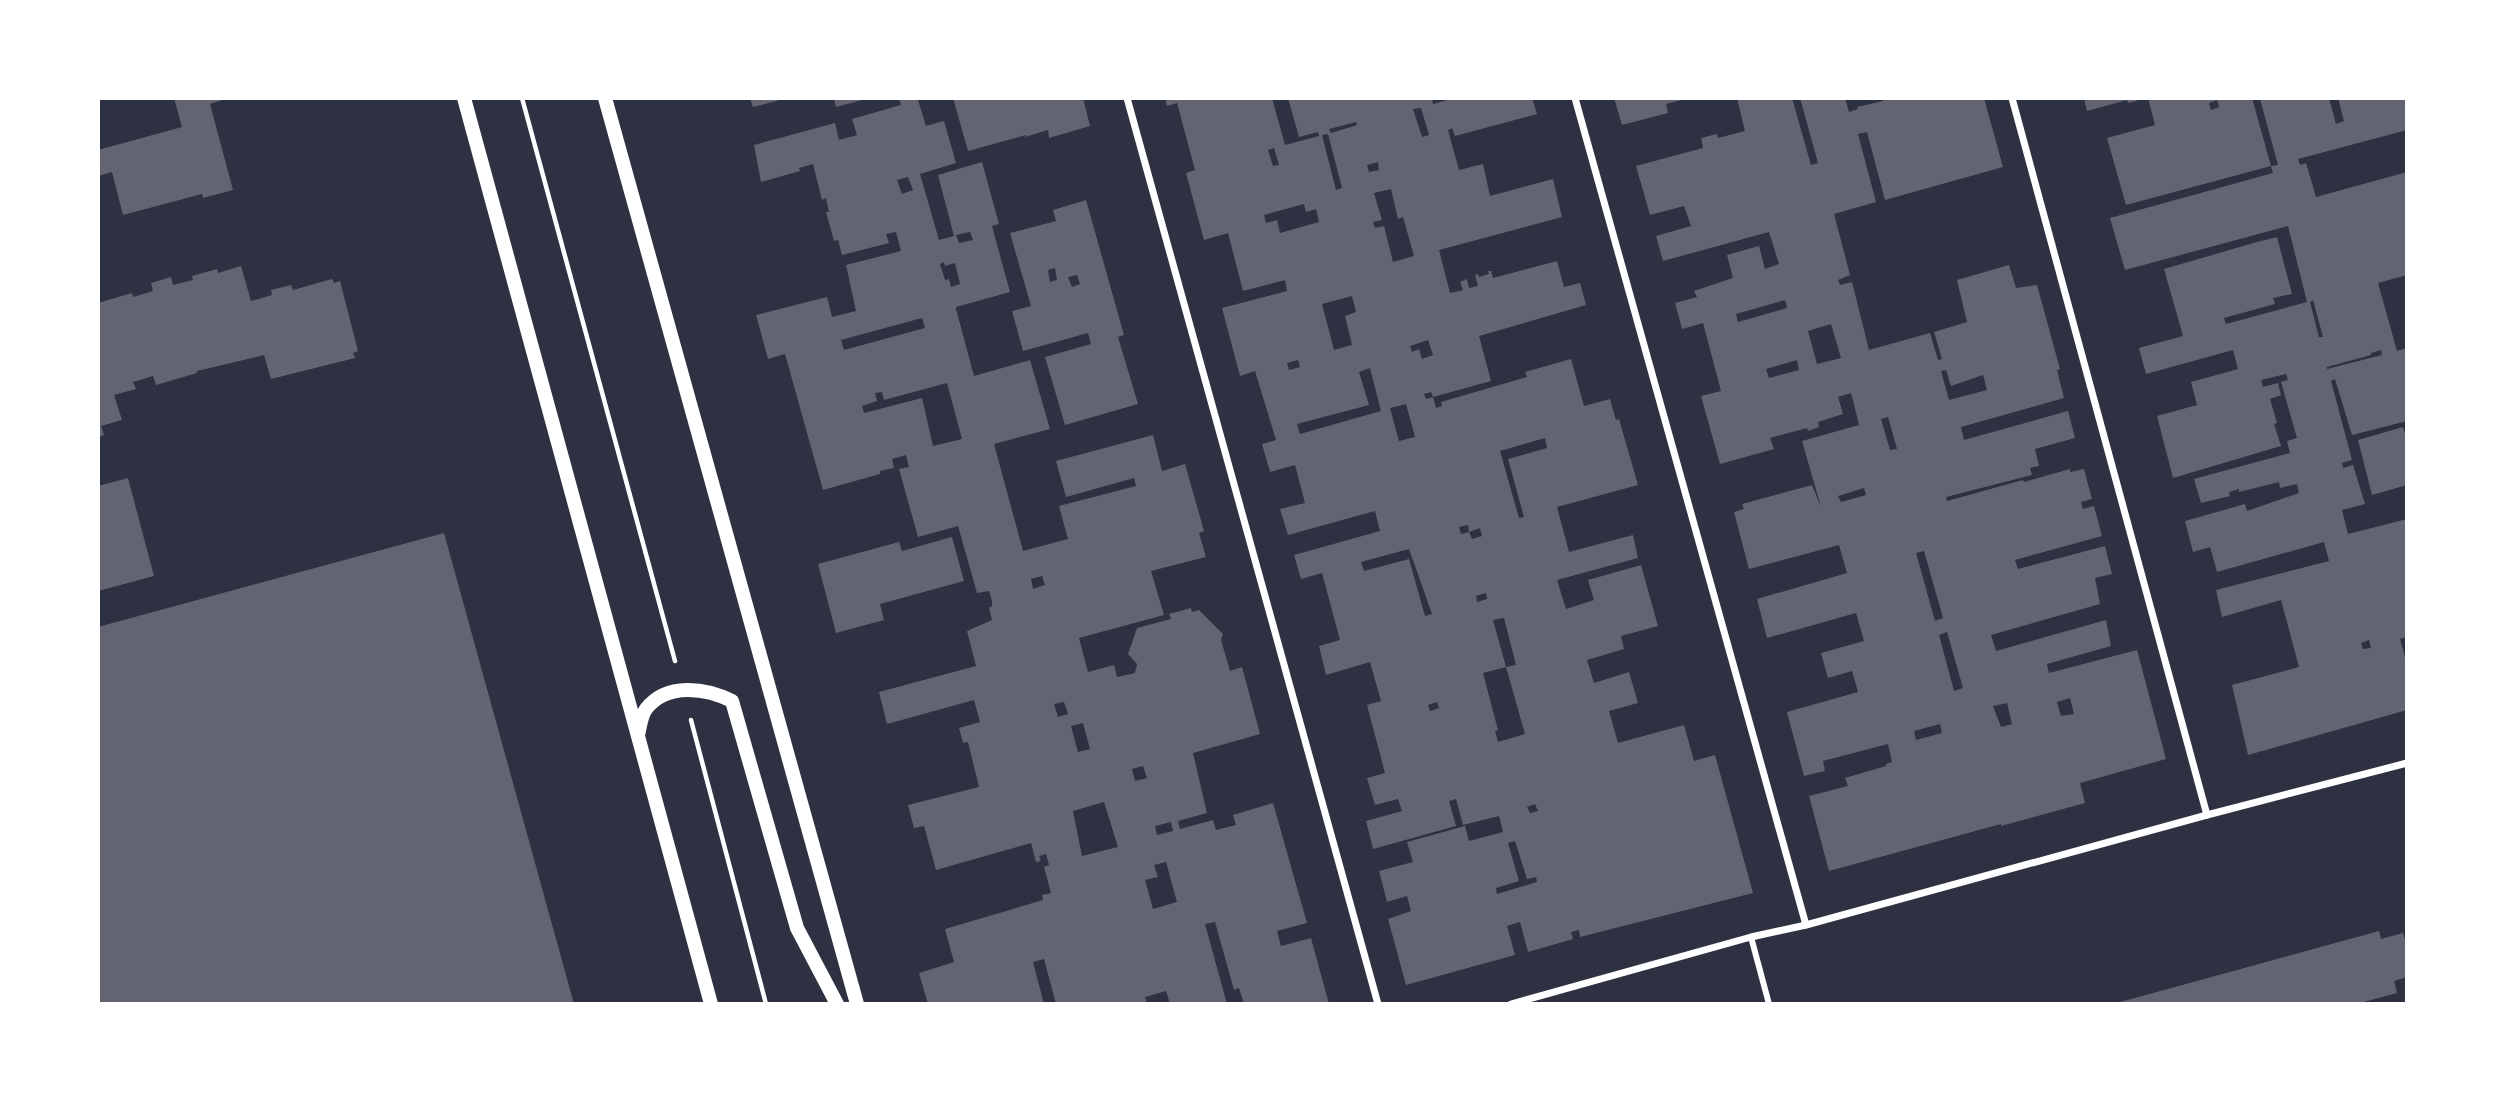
<svg xmlns="http://www.w3.org/2000/svg" width="2505" height="1102" viewBox="0 0 2505 1102" font-family="'Titillium Web',sans-serif">
	<style>
		.building { fill: #626471; fill-rule: evenodd }
		.lines { fill: none; stroke-linecap: round; stroke-linejoin: round }
		.path { stroke: #fff; stroke-width: 4.5 }
		.pedestrian { stroke: #fff; stroke-width: 6 }
		.minor { stroke: #fff; stroke-width: 7 }
		.secondary { stroke: #fff; stroke-width: 14 }
	</style>
	<rect width="100%" height="100%" fill="#2d3142"/>
	<g class="building">
		<polygon points="174,98 228,98 210,104 233,190 203,198 202,194 123,215 112,172 98,176 98,150 182,127"/>
		<polygon points="750,98 784,98 784,99 753,107"/>
		<polygon points="834,98 865,98 866,99 836,107"/>
		<path d="M899 98H924L918 100 926 126 944 121 956 163 920 174 939 240 954 236 938 175 982 162 999 224 992 226 1010 292 956 307V309L974 376 1030 360 1050 429 994 444 1023 551 1068 539 1059 506 1136 486 1134 478 1066 497 1056 461 1153 435 1162 471 1185 464 1204 531 1199 533 1206 557 1151 571 1164 615 1079 638 1088 672 1114 665 1117 677 1135 673 1137 664 1128 654 1137 628 1171 619 1169 614 1191 608 1192 612 1199 610 1223 634 1221 640 1230 671 1242 667 1260 734 1193 753 1207 813 1178 821 1180 829 1213 820 1216 830 1236 825 1233 815 1273 803 1307 923 1277 931 1281 946 1311 938 1329 1004H1244L1239 988 1234 990 1215 922 1205 924 1227 1004H1170L1166 991 1145 997 1147 1004H1056L1044 959 1033 962 1044 1004H928L919 973 954 962 945 929 1043 900 1042 895 1051 893 1044 867 1049 865 1046 854 1039 856 1041 861 1036 862 1031 843 936 870 924 826 914 828 908 805 979 787 968 742 963 743 959 728 980 722 974 700 887 724 879 692 976 666 967 631 992 620 989 608 992 606V601L989 591 977 593 958 526 918 537 899 469 909 467 906 455 892 459 894 468 880 471V474L823 490 785 354 768 359 756 315 827 297 832 317 856 311 846 265 901 251 896 232 886 234 889 243 842 255 838 240 834 241 826 212H829L826 198 822 200 813 164 799 168 800 171 761 182 754 145 835 123 839 140 857 135 852 119 901 105ZM908 177 913 190 902 194 897 180ZM970 232 973 240 959 243 956 235ZM944 262 945 266 955 263 960 284 951 287 949 279 945 280 940 264ZM922 318 925 328 844 350 841 340ZM947 383 962 439 933 446 922 398 864 413 862 406 877 401 875 393 882 392 884 400ZM1042 576 1045 585 1033 589 1031 579ZM1064 702 1068 714 1058 717 1054 704ZM1083 723 1090 749 1078 752 1071 726ZM1143 766 1147 778 1135 781 1132 769ZM1104 802 1118 847 1082 856 1073 811ZM1171 822 1173 831 1157 835 1155 826ZM1166 862 1177 902 1153 909 1145 880 1158 877 1154 865Z"/>
		<polygon points="953,98 1083,98 1090,126 1049,138 1048,130 1025,137 1026,135 968,151"/>
		<path d="M1165 98H1272L1285 145 1319 136 1318 132 1299 137 1288 98H1432L1433 104 1455 98H1532L1537 114 1455 136 1452 128 1448 130 1459 170 1483 164 1490 196 1553 179 1562 217 1439 250 1450 293 1463 290 1460 282 1467 279 1469 288 1478 286 1475 275 1478 274 1479 277 1489 274 1488 271H1491L1493 278 1557 261 1564 287 1580 283 1586 305 1479 336 1491 381 1433 397 1431 392 1424 394 1426 399 1433 397 1436 408 1442 406 1441 402 1527 377 1525 372 1571 359 1584 406 1610 399 1616 420 1619 419 1638 485 1557 507 1569 552 1633 535 1638 558 1557 580 1566 609 1594 600 1588 580 1641 565 1658 626 1621 636 1624 649 1587 660 1594 683 1629 672 1638 703 1609 711 1618 743 1684 725 1694 761 1715 755 1753 893 1580 937 1579 930 1571 932 1573 939 1528 952 1520 922 1507 926 1515 955 1406 985 1388 919 1411 911 1407 896 1387 902 1379 871 1413 862 1407 842 1465 826 1469 841 1503 832 1499 816 1463 825 1456 799 1449 801 1456 826 1373 849 1366 821 1402 811 1398 799 1375 805 1367 778 1385 773 1367 705 1381 701 1370 662 1326 675 1319 646 1340 640 1322 573 1301 579 1294 555 1380 531 1375 511 1288 535 1280 509 1305 503 1295 465 1270 472 1262 444 1276 440 1255 371 1240 376 1222 308 1287 291 1285 280 1243 291 1228 233 1204 240 1186 173 1195 170 1177 103 1167 106ZM1421 108 1429 135 1422 137 1413 109ZM1356 122 1357 125 1331 133 1329 129ZM1328 134 1342 188 1336 190 1322 135ZM1274 148 1279 165 1273 166 1268 150ZM1378 162 1379 170 1369 172 1367 165ZM1391 189 1398 219 1403 217 1414 256 1393 262 1384 226 1375 228 1373 222 1382 220 1374 193ZM1304 204 1306 212 1316 209 1319 222 1280 233 1277 220 1266 223 1264 215ZM1352 296 1356 312 1345 316 1352 345 1334 350 1322 304ZM1428 340 1433 355 1422 359 1419 349 1412 352 1410 346ZM1298 360 1300 367 1289 370 1287 363ZM1370 368 1381 411 1300 434 1297 424 1369 405 1359 372ZM1406 404 1415 437 1399 441 1390 408ZM1545 438 1547 448 1508 459 1524 517 1519 518 1500 451ZM1468 525 1469 532 1480 528 1482 536 1472 539 1469 532 1461 534 1459 527ZM1409 549 1432 614 1425 616 1409 559 1364 571 1361 562ZM1486 593 1487 599 1477 602 1476 596ZM1504 618 1516 665 1506 667 1493 620ZM1506 667 1525 734 1498 742 1495 731 1498 730 1483 673ZM1437 702 1439 708 1430 711 1428 705ZM1535 804 1538 811 1530 813 1527 807ZM1515 841 1527 879 1536 877 1537 882 1497 894 1496 888 1519 881 1508 843Z"/>
		<polygon points="1614,98 1685,98 1685,99 1666,104 1668,113 1622,125"/>
		<path d="M1737 98H1792L1811 165 1818 163 1800 98H1845L1849 112 1858 109 1857 107 1883 101V98H1984L2003 167 1885 200 1867 132 1858 134 1876 202 1834 214 1850 275 1838 280 1840 285 1852 282 1869 350 1930 333 1938 360 1942 359 1934 332 1967 322 1957 280 2009 265 2016 288 2037 285 2060 369 2057 370 2064 398 1961 427 1964 440 2068 411 2075 438 2035 449 2039 466 2030 468 2032 475 1946 497 1947 501 2023 480 2024 482 2070 469V472L2084 469 2092 499 2081 502 2083 509 2094 506 2102 536 2015 560 2018 569 2105 546 2112 574 2095 578 2100 604 1991 635 1996 651 2106 620 2111 646 2047 664 2049 673 2137 650 2166 759 2080 783 2085 803 2001 826V824L1829 871 1809 796 1848 786 1845 778 1886 766V764L1892 762 1888 744 1823 761 1825 771 1804 776 1787 712 1858 692 1852 671 1828 678 1821 653 1864 641 1856 613 1767 638 1757 599 1847 573 1839 545 1749 569 1734 512 1744 509 1742 504 1812 485 1821 507 1802 441 1859 425 1854 404 1851 393 1838 397 1843 414 1818 422 1819 427 1808 431 1807 428 1770 438 1774 449 1720 464 1701 396 1721 391 1703 323 1682 329 1675 303 1697 297 1694 291 1733 278 1727 255 1759 246 1765 269 1779 264 1769 232 1663 261 1656 236 1691 226 1684 206 1650 215 1636 166 1703 148 1701 138 1717 134 1718 138 1745 131ZM1785 300 1787 308 1738 322 1736 314ZM1831 324 1841 358 1817 364 1808 331ZM1797 360 1799 370 1769 378 1766 369ZM1946 370 1951 386 1983 375 1987 390 1949 400 1941 371ZM1888 417 1897 449 1890 450 1881 419ZM1864 488 1866 495 1841 502 1838 496ZM1924 551 1943 618 1935 621 1916 553ZM1947 632 1963 688 1954 691 1939 635ZM2070 698 2074 714 2061 716 2057 702ZM2007 703 2012 724 2001 727 1993 706ZM1940 724 1942 733 1916 740 1914 731Z"/>
		<polygon points="2084,98 2136,98 2137,101 2128,103 2127,100 2087,111"/>
		<path d="M2148 98H2252L2271 166 2278 165 2260 99 2329 98 2336 124 2344 121 2338 98H2407V130L2298 159 2300 165 2306 163 2316 197 2407 172V275L2378 283 2397 351 2407 348V421L2352 435 2335 379 2331 381 2352 460 2342 463 2343 468 2353 465 2365 504 2342 510 2348 534 2407 519V637L2400 639 2407 664V710L2248 755 2232 685 2299 667 2281 600 2222 617 2216 590 2329 561 2324 542 2217 572 2210 547 2193 552 2185 521 2245 504 2247 511 2299 493 2297 484 2280 488 2279 482 2239 492V489L2229 492 2230 496 2201 503 2194 479 2290 453 2287 441 2297 438 2281 382 2288 380 2286 374 2261 380 2263 387 2278 383 2281 395 2270 399 2277 423 2274 424 2281 446 2173 478 2157 416 2197 405 2191 382 2238 369 2233 350 2146 374 2139 348 2183 336 2164 269 2257 242 2277 237 2292 294 2273 298 2275 304 2224 318 2226 324 2307 302 2288 226 2125 270 2110 218 2273 173 2271 166 2126 205 2107 138 2155 125ZM2217 100 2219 107 2211 110 2209 103ZM2313 300 2323 337H2319L2310 302ZM2381 350 2382 355 2327 369V367L2371 355V353ZM2369 640 2371 648 2363 649 2361 643Z"/>
		<path d="M1086 200 1124 335 1118 337 1138 404 1065 425 1045 357 1091 344 1088 333 1023 351 1012 311 1031 306 1010 233 1056 221 1053 210ZM1055 268 1057 280 1050 282 1048 270ZM1077 275 1080 284 1072 287 1068 277Z"/>
		<polygon points="241,266 251,301 272,295 271,290 291,285 293,290 332,279 334,283 340,281 358,351 353,353 355,358 271,379 264,355 197,371 197,373 156,385 153,376 133,382 136,389 114,395 122,420 101,426 104,435 98,437 98,303 132,293 133,297 153,291 151,283 171,277 173,285 193,280 192,276 217,269 218,273"/>
		<polygon points="2403,427 2407,440 2407,485 2372,495 2358,440"/>
		<polygon points="128,478 154,576 98,591 98,486"/>
		<polygon points="444,533 574,1004 98,1004 98,627"/>
		<polygon points="952,537 964,581 880,604 884,620 836,633 818,564 899,542 902,551"/>
		<polygon points="2379,931 2381,939 2403,933 2407,947 2407,977 2394,981 2397,993 2356,1004 2113,1004"/>
	</g>
	<g class="lines">
		<g class="path">
			<polyline points="522,98 675,661"/>
			<polyline points="691,720 766,1004"/>
		</g>
		<polyline class="pedestrian" points="1751,937 1769,1004"/>
		<g class="minor">
			<polyline points="1127,98 1378,1004"/>
			<polyline points="1575,98 1806,925"/>
			<polyline points="2012,98 2207,815"/>
			<polyline points="1511,1004 1751,937 1806,925 2207,815 2407,763"/>
		</g>
		<g class="secondary">
			<polyline points="464,98 711,1004"/>
			<polyline points="605,98 857,1004"/>
			<path d="M638 735C640 727 641 716 646 709 667 682 706 688 732 701L797 928 837 1004"/>
		</g>
	</g>
	<rect width="2505" height="1102" fill="none" stroke="#ffffff" stroke-width="200"/>
</svg>
